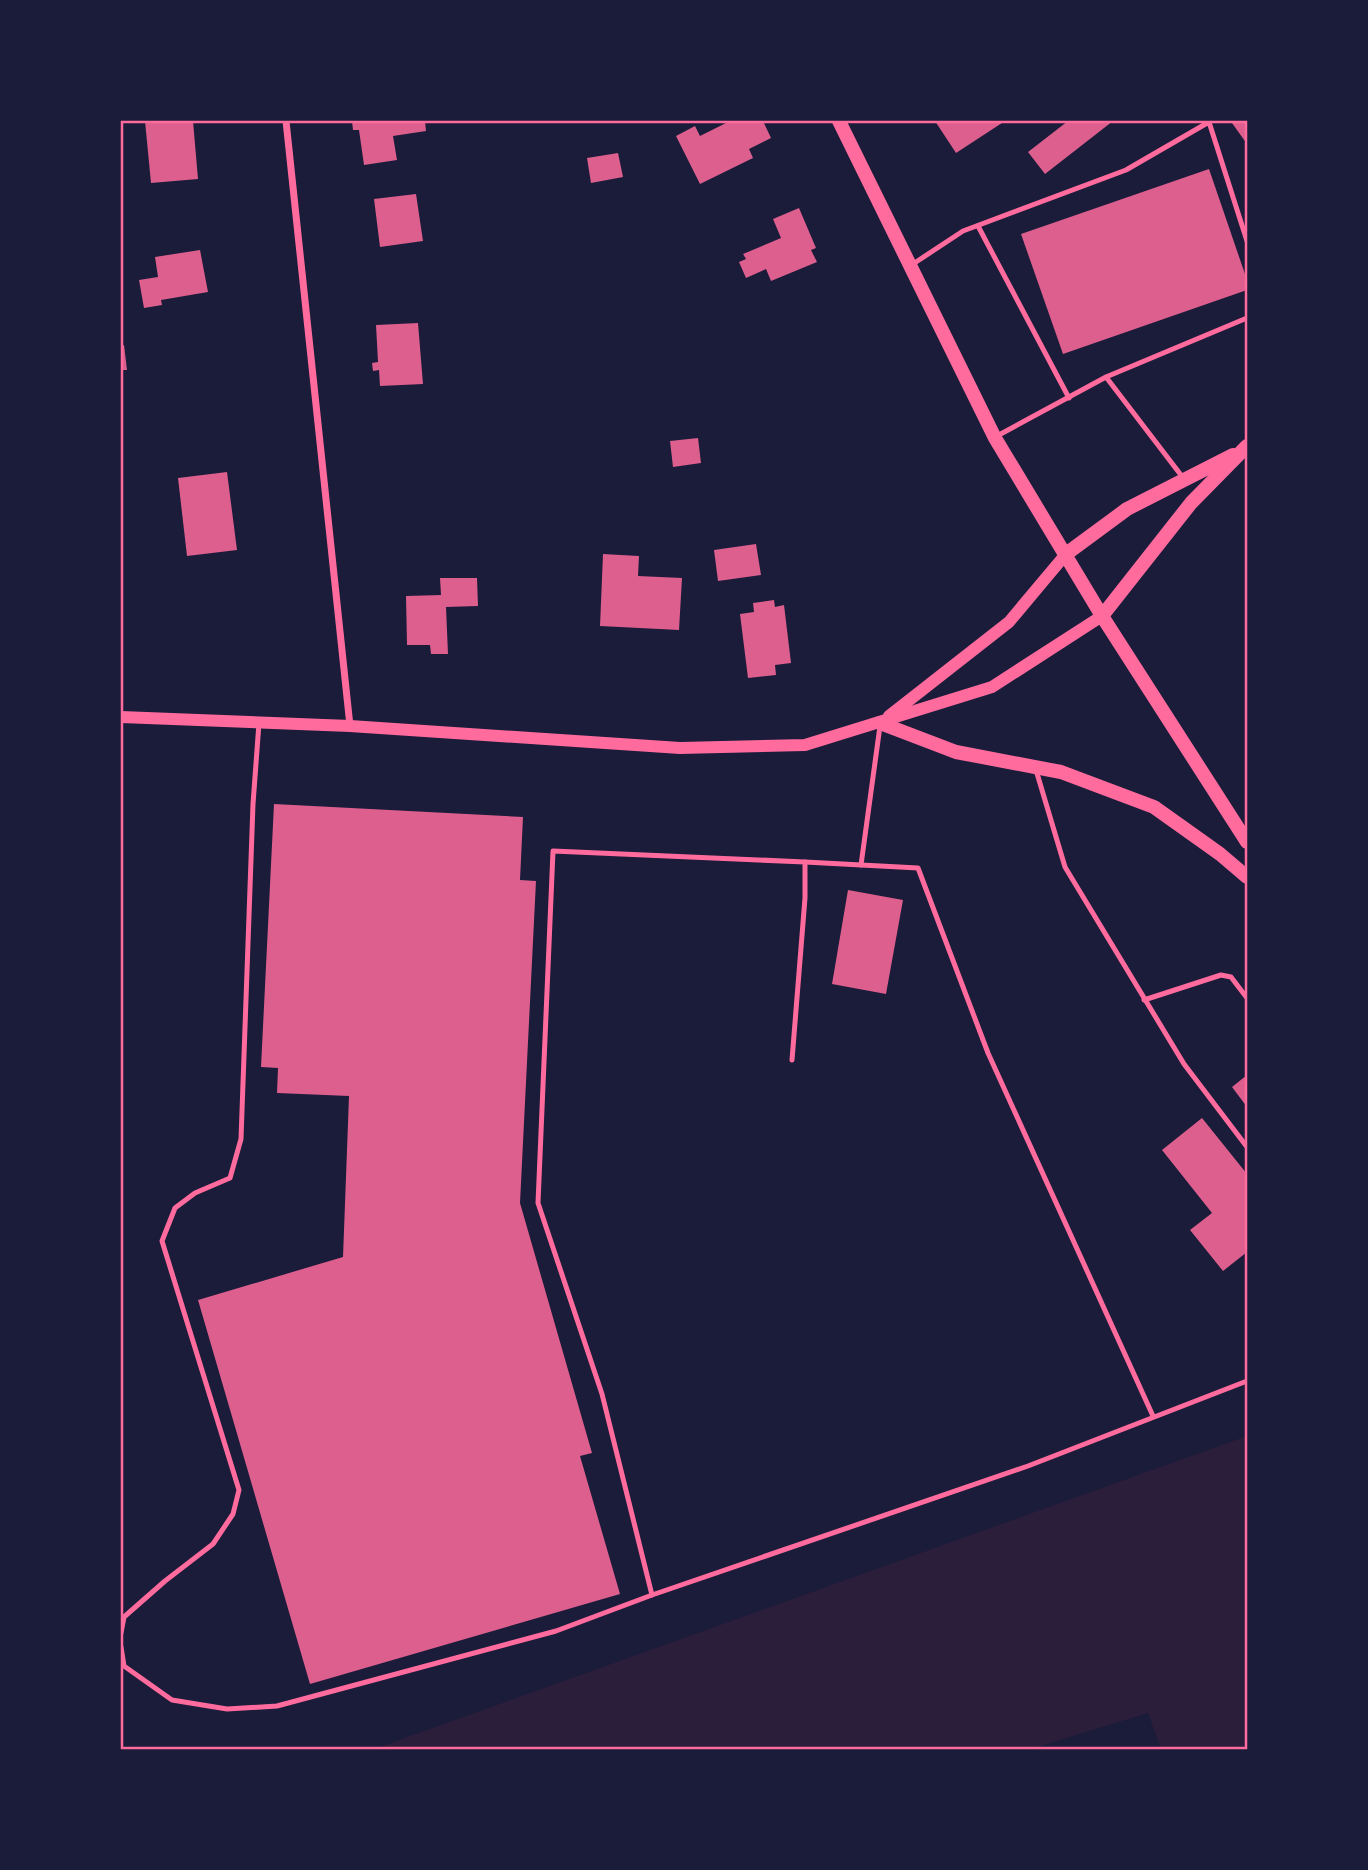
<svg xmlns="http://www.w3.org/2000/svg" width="1368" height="1870" viewBox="0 0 1368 1870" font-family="Manrope,sans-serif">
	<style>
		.green { fill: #2a1e3b }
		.building { fill: #dd5f8e }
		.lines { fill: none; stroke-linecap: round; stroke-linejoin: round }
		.service { stroke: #ff6b9d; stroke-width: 5 }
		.minor { stroke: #ff6b9d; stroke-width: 7 }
		.tertiary { stroke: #ff6b9d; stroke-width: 12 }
		.secondary { stroke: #ff6b9d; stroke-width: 14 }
		.neatline { fill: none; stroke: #ff6b9d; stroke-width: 2.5 }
	</style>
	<rect width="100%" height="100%" fill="#1b1b3a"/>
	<polygon class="green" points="1247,1436 1247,1749 1161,1749 1148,1713 1031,1749 374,1749"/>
	<g class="building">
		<polygon points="145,121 193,121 198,179 151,183"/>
		<polygon points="352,121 425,121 426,131 393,136 397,160 364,165 359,130 353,130"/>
		<polygon points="730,121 763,121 771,138 749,149 753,158 700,184 676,136 695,126 700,136"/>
		<polygon points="935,121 1005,121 956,153"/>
		<polygon points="1068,121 1113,121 1045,174 1028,152"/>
		<polygon points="1235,121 1247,121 1247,144 1232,123"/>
		<polygon points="618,153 623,177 591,183 587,158"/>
		<polygon points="1209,169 1247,280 1247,290 1063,354 1021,234"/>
		<polygon points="416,194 423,241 380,247 374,199"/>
		<polygon points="799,208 816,248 811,250 817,262 771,281 766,269 746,278 739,262 746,259 743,254 781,238 773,219"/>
		<polygon points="200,250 208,292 161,300 162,305 144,308 139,280 158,277 155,257"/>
		<polygon points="418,323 423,384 380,386 379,370 373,371 372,363 378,362 376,325"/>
		<polygon points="124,345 127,370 121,370 121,346"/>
		<polygon points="698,438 701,463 673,467 670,441"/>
		<polygon points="227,472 237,550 187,556 178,478"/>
		<polygon points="756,544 761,575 718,581 714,550"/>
		<polygon points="603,554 639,556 638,576 682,578 679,630 600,626"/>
		<polygon points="440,578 477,578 478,606 446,607 448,654 431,654 430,645 407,645 406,596 441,595"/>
		<polygon points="774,600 775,607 784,605 791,663 775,665 776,675 748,678 740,614 754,612 753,603"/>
		<polygon points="274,804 523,817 520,880 536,881 520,1203 592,1453 580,1456 620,1594 310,1684 198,1300 343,1257 349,1096 277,1093 278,1068 261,1067"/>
		<polygon points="848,890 903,900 886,994 832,984"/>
		<polygon points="1247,1075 1247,1107 1232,1087"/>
		<polygon points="1202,1118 1247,1174 1247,1252 1223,1271 1190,1230 1212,1213 1162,1150"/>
	</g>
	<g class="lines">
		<g class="service">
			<polyline points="978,226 1069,398"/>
			<polyline points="913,264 963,231 1126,170 1209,122 1247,241"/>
			<polyline points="1106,377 1247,318"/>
			<polyline points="997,436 1106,377 1184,479"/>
			<polyline points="1036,770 1065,867 1184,1064 1247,1147"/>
			<polyline points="805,862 918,868 988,1053 1153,1416"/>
			<polyline points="861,865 880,726"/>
			<polyline points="1144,1000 1221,975 1231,977 1247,998"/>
			<polyline points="652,1595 602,1394 538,1203 553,851 805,862 805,898 792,1060"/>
			<polyline points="121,1633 124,1617 165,1581 213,1544 233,1514 239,1490 162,1241 175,1208 195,1193 230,1178 241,1139 253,804 259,723"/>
			<polyline points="121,1647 124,1666 172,1700 227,1709 277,1706 556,1631 652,1595 1028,1466 1247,1381"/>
		</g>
		<polyline class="minor" points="286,121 350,726"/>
		<g class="tertiary">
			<polyline points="889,716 1009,622 1066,554"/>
			<polyline points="121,717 350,726 680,748 805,745 992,687 1102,616"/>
		</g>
		<g class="secondary">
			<polyline points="839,121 995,438 1102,616 1247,842"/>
			<polyline points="1066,554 1127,509 1233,455"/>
			<polyline points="1102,616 1191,503 1247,446"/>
			<polyline points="880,723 956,752 1061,772 1154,807 1220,854 1247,877"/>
		</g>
	</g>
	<rect width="1368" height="1870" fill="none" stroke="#1b1b3a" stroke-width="245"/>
	<rect x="122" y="122" width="1124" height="1626" class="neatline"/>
</svg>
